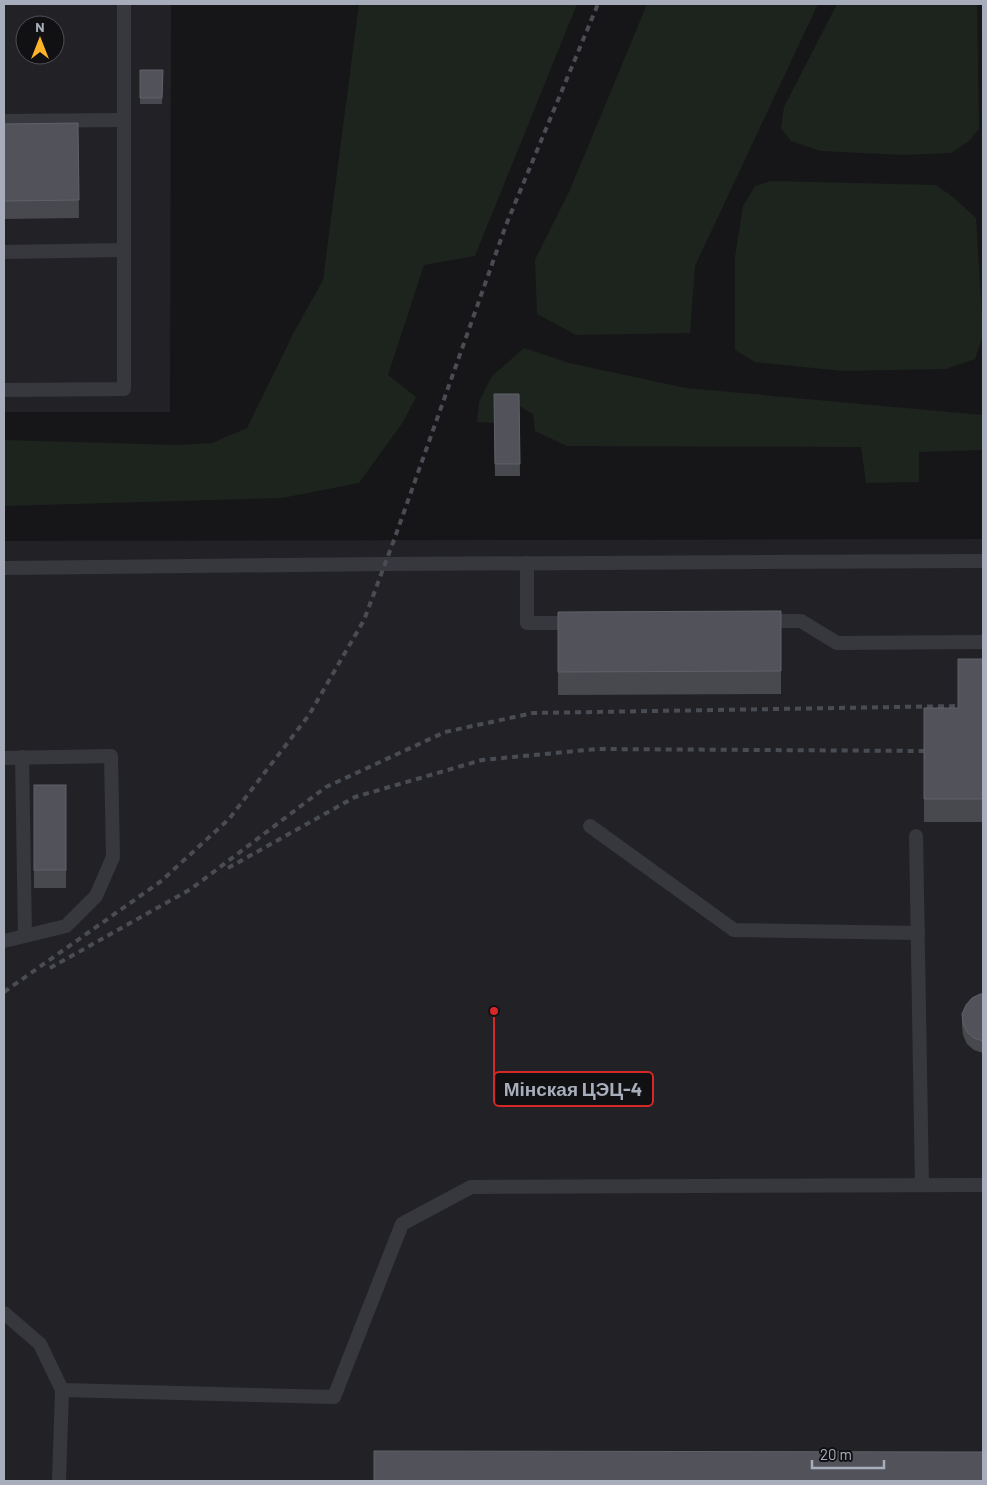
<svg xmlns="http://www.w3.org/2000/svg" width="987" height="1485" viewBox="0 0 987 1485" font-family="Barlow,sans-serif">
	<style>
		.built { fill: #222226; fill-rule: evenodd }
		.green { fill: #1c241d }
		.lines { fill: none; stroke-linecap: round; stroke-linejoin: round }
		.service { stroke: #37383e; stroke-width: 14 }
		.rail { stroke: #4a4c53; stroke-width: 4; stroke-dasharray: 6 5; stroke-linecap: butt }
		.wall { fill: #47494e }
		.building { fill: #52535a; stroke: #5f6169 }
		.leader { fill: none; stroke: #d62828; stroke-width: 2 }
		.callout-dot { fill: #d62828; stroke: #111114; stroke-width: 2 }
		.callout { fill: #111114; stroke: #d62828; stroke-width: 2 }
		.callout-label { font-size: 19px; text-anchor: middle; font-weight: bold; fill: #a7adba }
	</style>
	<rect width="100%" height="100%" fill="#161619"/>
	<g class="built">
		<path d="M4 4H171L170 412H4ZM25 25H55V55H25Z"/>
		<polygon points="983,539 983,1481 4,1481 4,541"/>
	</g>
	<g class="green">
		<polygon points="359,4 577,4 475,256 424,265 388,375 416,397 403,422 359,483 282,498 4,506 4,440 178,445 212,443 247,428 294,332 323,280"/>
		<polygon points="647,4 818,4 695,266 690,333 576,335 537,314 535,260 570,190"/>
		<polygon points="837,4 977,4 979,129 969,141 951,153 903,155 821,151 791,141 781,128 784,107"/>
		<polygon points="771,181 936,185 953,197 976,218 983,335 975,359 946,369 842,371 755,362 735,350 735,257 743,206 755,186"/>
		<polygon points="524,348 569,363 686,388 983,415 983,450 919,452 919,482 866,483 861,447 567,446 535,431 533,414 519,406 494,423 477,422 479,402 492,376"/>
	</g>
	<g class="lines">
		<g class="service">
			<polyline points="4,121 124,120"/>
			<polyline points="4,252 124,250"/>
			<polyline points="4,390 124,389 124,4"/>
			<polyline points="527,563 527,623 576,623"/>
			<polyline points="4,568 385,564 983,561"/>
			<polyline points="763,621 801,621 837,643 983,642"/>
			<polyline points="22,757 25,935"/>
			<polyline points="4,758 111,756 113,857 96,896 66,926 4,941"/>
			<polyline points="590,826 734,930 918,933"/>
			<polyline points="916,836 922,1185"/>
			<polyline points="4,1313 40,1344 62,1390"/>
			<polyline points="59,1481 62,1390 334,1397 402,1224 471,1187 983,1185"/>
		</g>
		<g class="rail">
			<polyline points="228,868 355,797 482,760 597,749 924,751"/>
			<polyline points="50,968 191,889 326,787 445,732 533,713 958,706"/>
			<polyline points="4,992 160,882 229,819 309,715 364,620 394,540 506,225 598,4"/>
		</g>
	</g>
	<g class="wall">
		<polygon points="140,70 163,70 162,104 140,104"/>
		<polygon points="78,123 79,218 4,219 4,124"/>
		<polygon points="494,394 519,394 520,476 495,476"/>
		<polygon points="781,611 781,694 558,695 558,612"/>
		<polygon points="983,659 983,822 924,822 924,708 958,708"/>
		<rect x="34" y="785" width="32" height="103"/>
		<polygon points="983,994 983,1053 974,1050 967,1044 963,1035 962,1026 962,1014"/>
	</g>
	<g class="building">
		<polygon points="140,70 163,70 162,98 140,98"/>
		<polygon points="78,123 79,200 4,201 4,124"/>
		<polygon points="494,394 519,394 520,464 495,464"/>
		<polygon points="781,611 781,671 558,672 558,612"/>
		<polygon points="958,659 983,659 983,799 924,799 924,708 958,708"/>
		<rect x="34" y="785" width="32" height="85"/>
		<polygon points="980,994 983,994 983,1041 974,1038 967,1032 963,1023 962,1014 966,1005 972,998"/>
		<polygon points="374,1451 983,1452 983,1481 374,1481"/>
	</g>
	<path class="leader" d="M494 1011L494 1089"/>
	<circle class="callout-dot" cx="494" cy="1011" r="5"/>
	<rect class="callout" x="494" y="1072" width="159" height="34" rx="5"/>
	<g class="callout-label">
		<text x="573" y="1096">Мінская ЦЭЦ-4</text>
	</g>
	<rect width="987" height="1485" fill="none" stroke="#a7adba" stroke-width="10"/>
	<g transform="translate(40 40)"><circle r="24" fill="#111114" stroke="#4d4f56"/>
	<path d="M0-4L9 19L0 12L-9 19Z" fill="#ffb428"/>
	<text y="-8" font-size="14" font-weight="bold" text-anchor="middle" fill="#a7adba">N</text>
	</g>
	<path d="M812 1460v8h72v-8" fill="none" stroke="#a7adba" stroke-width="2.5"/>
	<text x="820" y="1460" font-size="15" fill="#a7adba" stroke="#111114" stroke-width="4" paint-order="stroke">20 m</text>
</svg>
